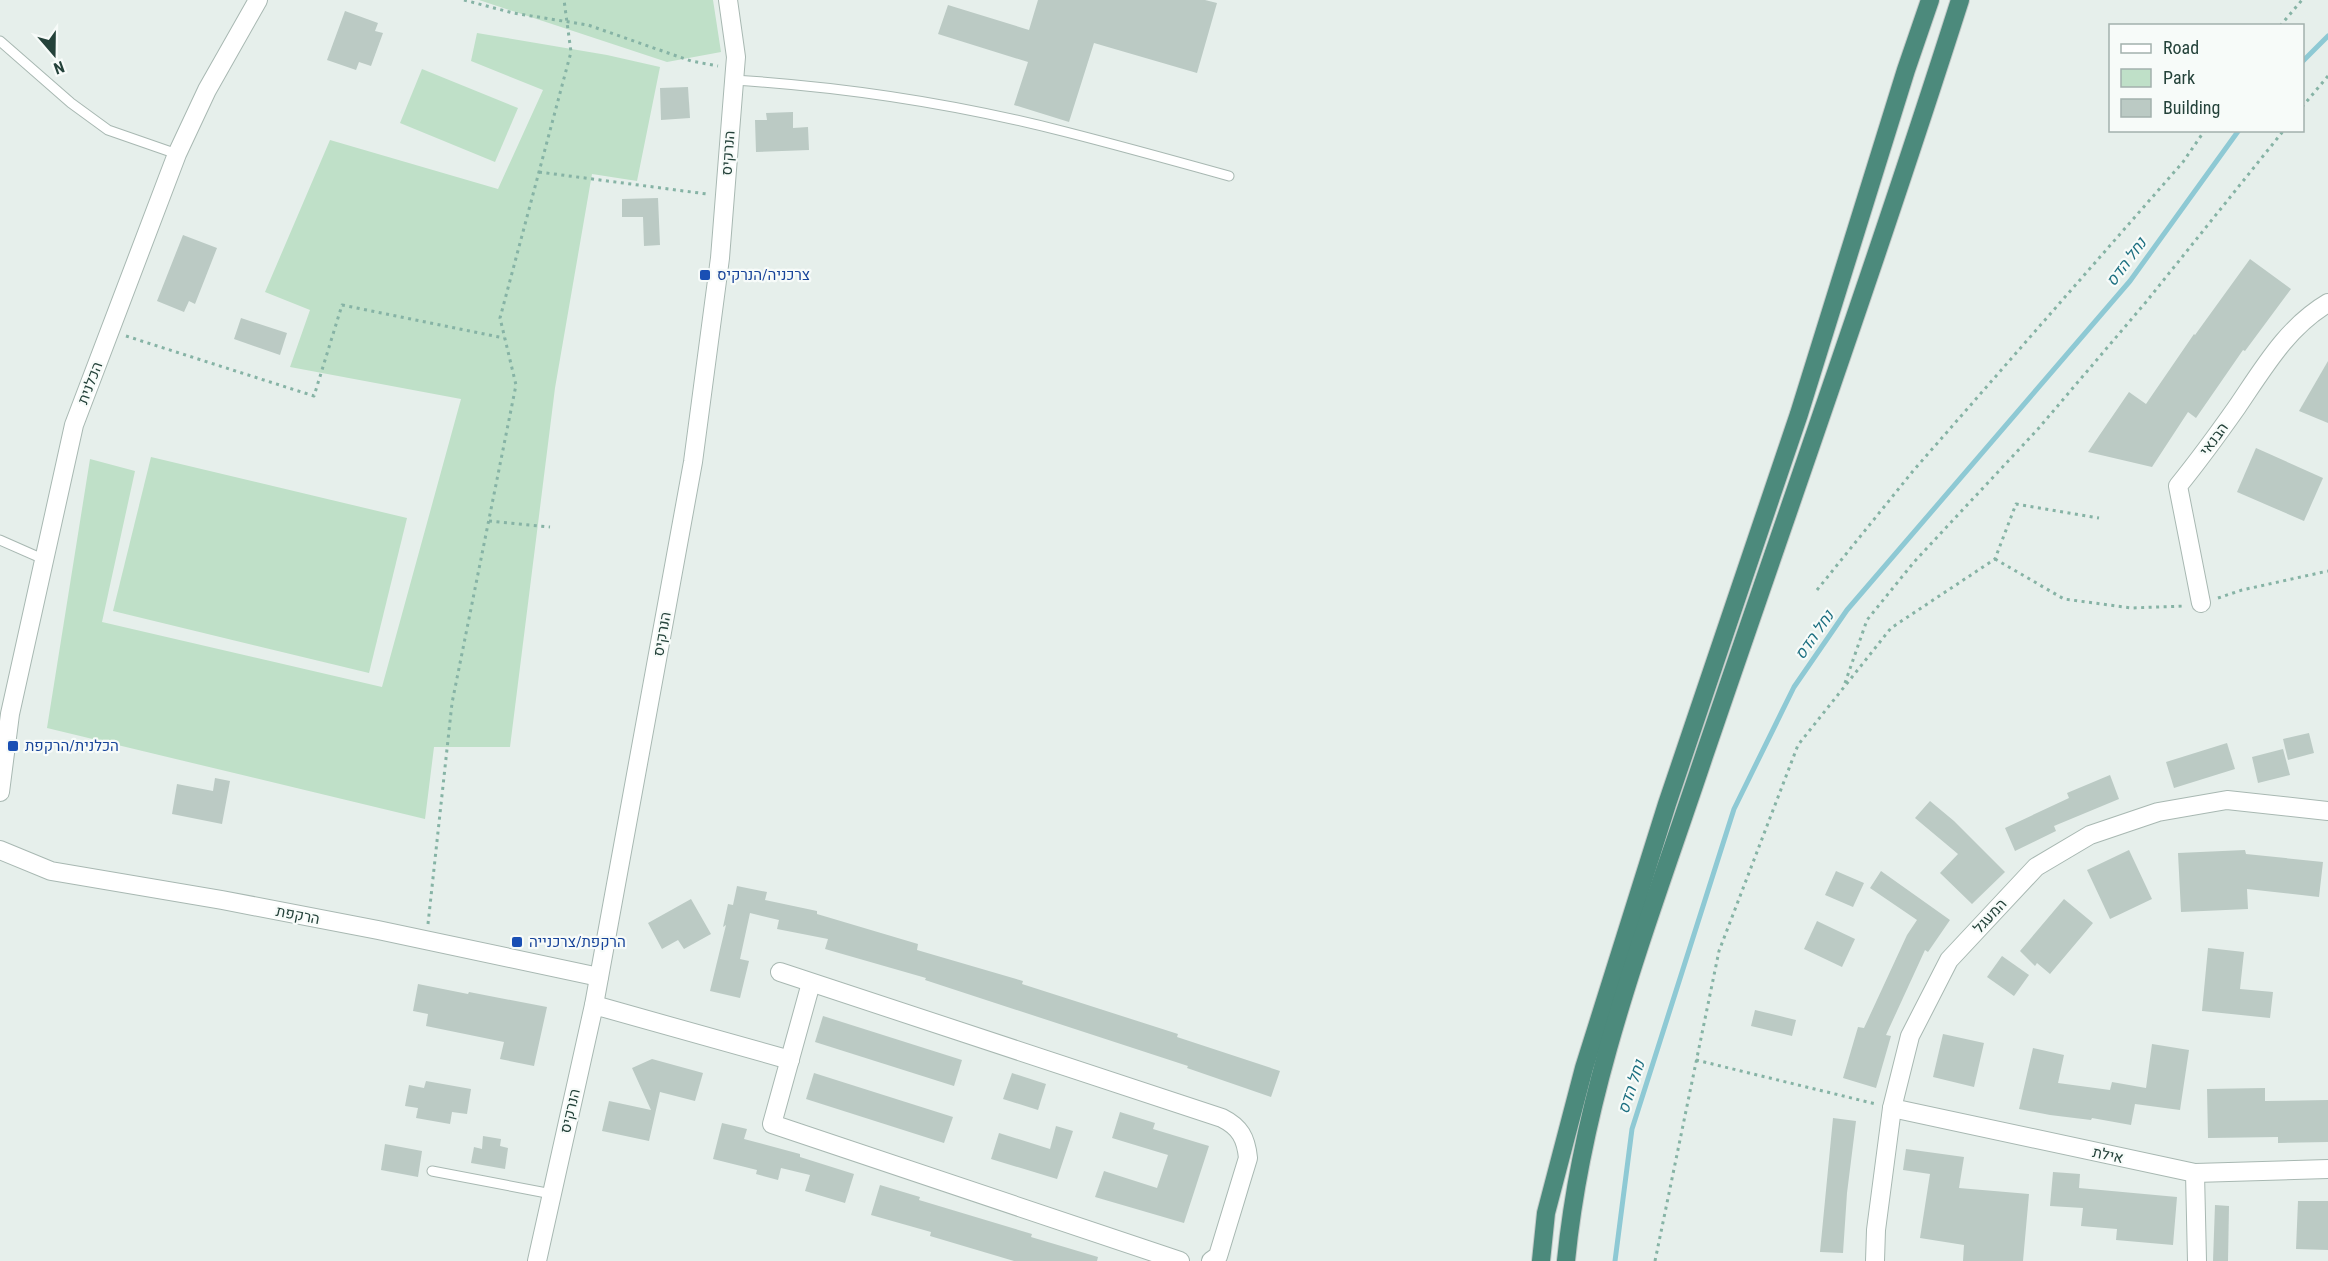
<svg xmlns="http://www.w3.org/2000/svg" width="2328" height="1261" viewBox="0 0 2328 1261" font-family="'Roboto Condensed',Heebo,sans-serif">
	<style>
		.green { fill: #bfe0c8 }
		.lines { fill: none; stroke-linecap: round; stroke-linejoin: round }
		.stream { stroke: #8ec9d4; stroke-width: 5 }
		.building { fill: #bbcac4 }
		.service-casing { stroke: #a8b8b2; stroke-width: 11 }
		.minor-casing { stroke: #a8b8b2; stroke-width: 20 }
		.tertiary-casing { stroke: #a8b8b2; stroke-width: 20 }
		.trunk-casing { stroke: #c2cac8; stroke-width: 20 }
		.path { stroke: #86b3a5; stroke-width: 3; stroke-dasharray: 3 4.5; stroke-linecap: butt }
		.service { stroke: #fff; stroke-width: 9 }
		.minor { stroke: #fff; stroke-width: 18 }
		.tertiary { stroke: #fff; stroke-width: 18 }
		.trunk { stroke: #4c8a7c; stroke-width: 18 }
		.transit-dot { fill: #1a4fb4; stroke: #f7fbf9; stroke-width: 2 }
		.labels { text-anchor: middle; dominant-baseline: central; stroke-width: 4.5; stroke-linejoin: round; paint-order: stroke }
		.street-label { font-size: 15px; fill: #24423a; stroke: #f7fbf9 }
		.transit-label { font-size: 15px; fill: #164399; stroke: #f7fbf9; text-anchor: start }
		.water-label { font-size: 16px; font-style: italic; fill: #1c6f80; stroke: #f7fbf9 }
	</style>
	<rect width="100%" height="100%" fill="#e6efeb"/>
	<g class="green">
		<polygon points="479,0 713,0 721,52 667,62"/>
		<polygon points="477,33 607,55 660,67 637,181 592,174 555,388 510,747 434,747 425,819 47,728 90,459 135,471 102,622 382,687 461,399 290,367 310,310 265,292 330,140 498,189 543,90 471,61"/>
		<polygon points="422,69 518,108 495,162 400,123"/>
		<polygon points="151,457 407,518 369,673 113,611"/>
	</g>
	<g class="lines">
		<g class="stream">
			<polyline points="2302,62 2328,36"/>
			<polyline points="1615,1261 1632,1129 1734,809 1794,687 1847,610 2130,281 2239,130"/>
		</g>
	</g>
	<g class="building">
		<polygon points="1038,0 1205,0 1217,3 1197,73 1094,43 1069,122 1014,105 1028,62 938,34 948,5 1029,30"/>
		<polygon points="345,11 378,23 375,31 383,33 371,66 359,62 356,70 327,60"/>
		<polygon points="688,87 690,118 661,120 660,88"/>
		<polygon points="793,112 793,128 808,127 809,150 756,152 755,120 767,120 766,113"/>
		<polygon points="658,198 660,245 644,246 643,217 622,217 622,199"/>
		<polygon points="183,235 217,248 195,304 189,301 184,312 157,301"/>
		<polygon points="2250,259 2291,289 2245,351 2243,350 2196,418 2188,412 2152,467 2088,452 2129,392 2146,404 2194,334 2195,335"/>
		<polygon points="241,318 287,333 280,355 234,339"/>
		<polygon points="2328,361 2328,423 2299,411"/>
		<polygon points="2256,448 2323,478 2304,521 2237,492"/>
		<polygon points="2309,733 2314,753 2288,760 2283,739"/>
		<polygon points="2227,743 2235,769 2174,788 2166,762"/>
		<polygon points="2283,749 2290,775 2258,783 2252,757"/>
		<polygon points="2110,775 2119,799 2054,826 2056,831 2015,851 2005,828 2069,798 2067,793"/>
		<polygon points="215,778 230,781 222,824 172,814 177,784 213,791"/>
		<polygon points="1930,801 1954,821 2005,872 1972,904 1940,873 1958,854 1915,818"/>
		<polygon points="2129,850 2152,899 2110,919 2087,870"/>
		<polygon points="2245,850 2246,854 2323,862 2319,897 2247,889 2248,909 2181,912 2178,853"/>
		<polygon points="1836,871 1864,883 1853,907 1825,895"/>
		<polygon points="1881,871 1950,920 1928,952 1925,950 1886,1035 1891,1036 1876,1088 1843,1078 1858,1027 1864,1028 1907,935 1917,920 1870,888"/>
		<polygon points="737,886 767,892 765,900 817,911 817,914 918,944 917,950 1023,981 1022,984 1178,1034 1177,1037 1280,1071 1271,1097 1187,1068 1188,1066 925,980 926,978 825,949 828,939 777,929 779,920 750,913 740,959 749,961 740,998 710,991 726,925 723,927 728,904 733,905"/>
		<polygon points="691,899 711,934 684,949 678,940 662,949 648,923"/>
		<polygon points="2064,899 2093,923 2050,974 2037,963 2035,966 2020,951"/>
		<polygon points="1817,921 1855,939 1842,967 1804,949"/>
		<polygon points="2208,948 2244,952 2240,989 2273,992 2270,1018 2202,1011"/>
		<polygon points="2002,956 2029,975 2014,996 1987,977"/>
		<polygon points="418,984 468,994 469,992 547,1007 534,1066 500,1059 504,1042 426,1026 428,1014 413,1011"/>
		<polygon points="1755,1010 1796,1020 1792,1036 1751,1026"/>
		<polygon points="823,1016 962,1060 954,1086 815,1042"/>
		<polygon points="1943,1034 1984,1043 1974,1087 1933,1077"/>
		<polygon points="2152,1044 2189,1050 2180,1110 2135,1104 2131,1125 2092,1118 2091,1120 2050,1115 2019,1109 2033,1048 2064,1055 2058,1083 2110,1090 2112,1082 2146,1088"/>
		<polygon points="652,1059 703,1073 695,1101 660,1092 649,1141 602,1131 609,1101 651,1110 632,1068"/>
		<polygon points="814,1073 953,1117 944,1143 806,1099"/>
		<polygon points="1012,1073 1046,1084 1038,1110 1003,1099"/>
		<polygon points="426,1081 471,1089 467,1114 452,1112 450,1124 416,1118 418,1108 405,1106 409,1085 424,1088"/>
		<polygon points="2265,1088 2265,1101 2328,1100 2328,1142 2278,1143 2278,1137 2208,1138 2207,1089"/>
		<polygon points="1120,1112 1155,1123 1153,1129 1209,1146 1184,1223 1095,1197 1104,1171 1157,1188 1168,1155 1112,1138"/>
		<polygon points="1833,1118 1856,1121 1847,1193 1843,1253 1820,1252"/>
		<polygon points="722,1123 747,1129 744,1139 800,1154 800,1157 854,1174 845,1203 805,1191 810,1175 781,1168 778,1180 756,1174 757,1170 713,1159"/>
		<polygon points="1056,1126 1073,1131 1057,1179 991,1159 999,1133 1050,1149"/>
		<polygon points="483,1136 501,1139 500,1146 508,1148 505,1169 471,1163 474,1147 482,1149"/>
		<polygon points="385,1144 422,1151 418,1177 381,1170"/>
		<polygon points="1906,1149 1964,1157 1959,1188 2029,1194 2023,1261 1963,1261 1964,1245 1920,1238 1930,1174 1903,1170"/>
		<polygon points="2053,1172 2080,1174 2079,1188 2177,1197 2173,1245 2116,1240 2117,1229 2081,1226 2083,1208 2050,1206"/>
		<polygon points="880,1185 920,1197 919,1200 1032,1234 1031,1237 1098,1257 1097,1261 1014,1261 930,1236 931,1232 871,1215"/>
		<polygon points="2298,1201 2328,1201 2328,1250 2296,1249"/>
		<polygon points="2215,1205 2229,1206 2228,1261 2213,1261"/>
	</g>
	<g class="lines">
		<defs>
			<g id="service">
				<polyline points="0,41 71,103 108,130 177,154"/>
				<path d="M734 80C846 87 957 104 1066 132 1121 146 1175 161 1229 176"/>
				<polyline points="0,540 43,559"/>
				<polyline points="432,1171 552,1194"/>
			</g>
			<g id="minor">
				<path d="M2201 603 2178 486C2199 460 2218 434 2237 407 2263 369 2287 327 2328 303"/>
				<polyline points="0,792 10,714 74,425 177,154 207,90 258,0"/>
				<polyline points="0,850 51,871 222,900 378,930 599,977"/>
				<path d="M780 972 1222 1118C1240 1127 1246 1138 1248 1158L1218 1256 1211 1261"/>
				<polyline points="811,983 772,1124 1180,1261"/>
				<polyline points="1892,1108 2195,1173 2328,1169"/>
				<polyline points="2195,1173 2197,1261"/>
				<polyline points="537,1261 594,1005 790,1060"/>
				<polyline points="1875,1261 1876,1230 1892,1108 1910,1036 1949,960 2036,867 2090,835 2158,812 2227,800 2328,811"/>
			</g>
			<polyline id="tertiary" points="594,1005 693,462 720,258 735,69 736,57 728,0"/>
			<g id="trunk">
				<polyline points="1541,1261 1546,1213 1584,1068 1667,804 1799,414 1906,70 1930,0"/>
				<path d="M1566 1261C1583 1087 1649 921 1704 756 1790 504 1879 254 1960 0"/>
			</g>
		</defs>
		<use href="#service" class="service-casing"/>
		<use href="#minor" class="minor-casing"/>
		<use href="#tertiary" class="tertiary-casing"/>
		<use href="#trunk" class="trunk-casing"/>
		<g class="path">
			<polyline points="464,0 513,13 588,25 691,61 718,66"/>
			<polyline points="2280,26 2302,0"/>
			<polyline points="2302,107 2328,76"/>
			<polyline points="539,172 707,194"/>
			<polyline points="126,336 314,396 342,305 504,338"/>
			<polyline points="489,521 550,527"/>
			<polyline points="1995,559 2064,599 2131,608 2185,606"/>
			<polyline points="1817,590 1913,471 2183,162 2205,130"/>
			<polyline points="2218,598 2242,590 2328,571"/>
			<polyline points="1845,683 1867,620 1914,562 2038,429 2146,302 2284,130"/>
			<polyline points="428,924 452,703 516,385 500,318 571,52 564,0"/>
			<polyline points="1696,1060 1876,1104"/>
			<polyline points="1655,1261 1719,951 1798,745 1891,628 1995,559 2016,504 2099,518"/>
		</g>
		<use href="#service" class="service"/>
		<use href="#minor" class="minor"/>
		<use href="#tertiary" class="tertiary"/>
		<use href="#trunk" class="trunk"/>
	</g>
	<g class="transit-dot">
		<rect x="699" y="269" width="12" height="12" rx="3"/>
		<rect x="7" y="740" width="12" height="12" rx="3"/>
		<rect x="511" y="936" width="12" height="12" rx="3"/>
	</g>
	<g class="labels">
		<g class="street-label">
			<text transform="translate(728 153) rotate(-86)">הנרקיס</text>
			<text transform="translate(90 383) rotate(-69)">הכלנית</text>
			<text transform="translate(2214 439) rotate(-54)">הבנאי</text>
			<text transform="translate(662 634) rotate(-80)">הנרקיס</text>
			<text transform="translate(298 915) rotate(11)">הרקפת</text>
			<text transform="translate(1990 916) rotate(-47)">המעגל</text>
			<text transform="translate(570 1111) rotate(-77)">הנרקיס</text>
			<text transform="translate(2108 1155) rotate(12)">אילת</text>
		</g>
		<g class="transit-label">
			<text x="717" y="275">צרכניה/הנרקיס</text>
			<text x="25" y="746">הכלנית/הרקפת</text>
			<text x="529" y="942">הרקפת/צרכנייה</text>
		</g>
		<g class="water-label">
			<text transform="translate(2126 262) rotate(-53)">נחל הדס</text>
			<text transform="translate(1814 635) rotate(-55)">נחל הדס</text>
			<text transform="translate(1631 1087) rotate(-72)">נחל הדס</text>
		</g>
	</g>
	<rect x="2109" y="24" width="195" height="108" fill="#f7fbf9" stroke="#a3b1ad" stroke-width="1.5"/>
	<rect x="2121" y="44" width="30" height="9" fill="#ffffff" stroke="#a3b1ad" stroke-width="1.5"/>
	<text x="2163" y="54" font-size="18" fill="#24423a">Road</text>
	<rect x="2121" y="69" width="30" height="18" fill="#bfe0c8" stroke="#a3b1ad" stroke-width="1.5"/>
	<text x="2163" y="84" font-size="18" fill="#24423a">Park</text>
	<rect x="2121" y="99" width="30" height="18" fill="#bbcac4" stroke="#a3b1ad" stroke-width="1.5"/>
	<text x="2163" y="114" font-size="18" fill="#24423a">Building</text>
	<g transform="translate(54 54) rotate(160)" stroke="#f7fbf9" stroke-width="4.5" paint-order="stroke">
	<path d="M0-4.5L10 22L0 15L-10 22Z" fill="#24423a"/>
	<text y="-9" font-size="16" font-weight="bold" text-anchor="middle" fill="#24423a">N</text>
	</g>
</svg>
